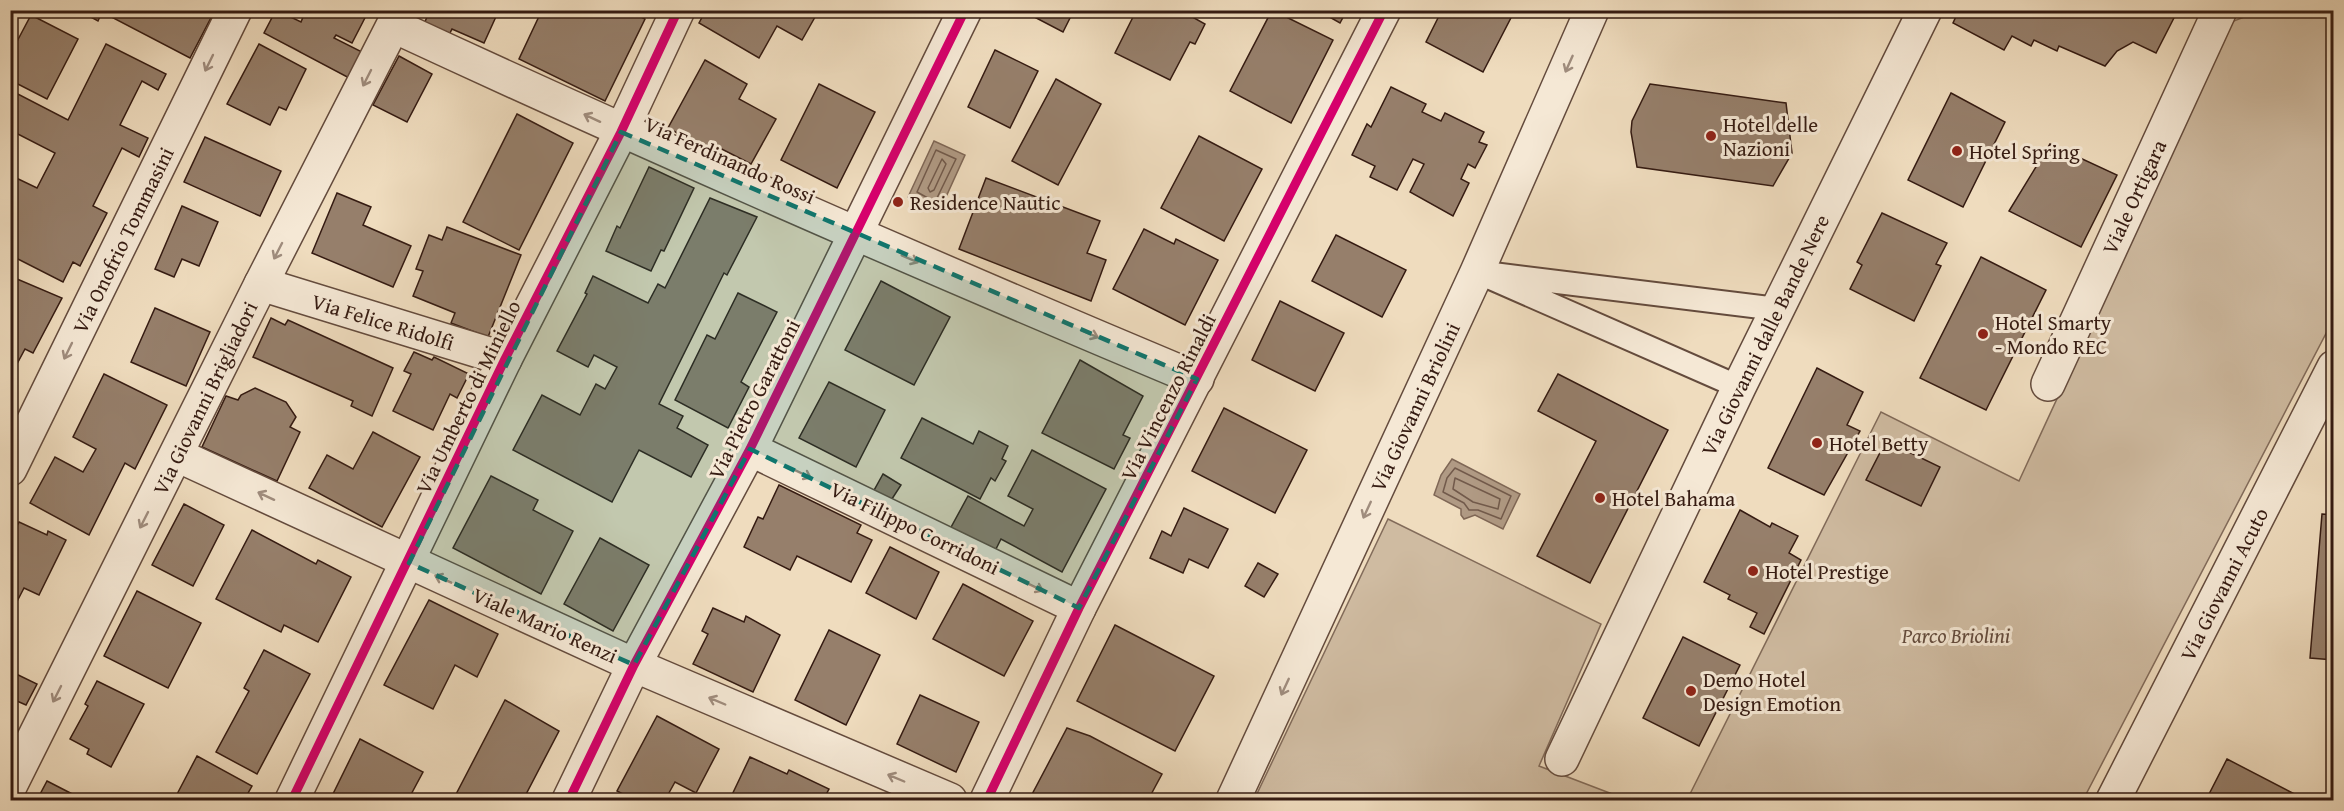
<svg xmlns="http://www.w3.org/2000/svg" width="2344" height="811" viewBox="0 0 2344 811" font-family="'Gentium Book Plus',serif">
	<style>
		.green { fill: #cfbba1; stroke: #826b5a; stroke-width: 1.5 }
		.water { fill: #b09a84; stroke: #7f6756; stroke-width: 1.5 }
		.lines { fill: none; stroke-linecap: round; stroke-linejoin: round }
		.shore { stroke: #725a4b; stroke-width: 1.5 }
		.building { fill: #967f6b; stroke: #351b12; stroke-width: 1.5 }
		.service-casing { stroke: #644b3d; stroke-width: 26 }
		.minor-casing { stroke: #644b3d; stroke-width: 36 }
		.service { stroke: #f5e8d5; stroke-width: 22 }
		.minor { stroke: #f5e8d5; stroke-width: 33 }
		.cycleway-casing { stroke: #f5e8d5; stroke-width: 13 }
		.cycleway { stroke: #d6006c; stroke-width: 9 }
		.oneway { stroke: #9f8c7d }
		.marked { fill: #0f766e; fill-opacity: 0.2; stroke: #0f766e; stroke-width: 4.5; stroke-dasharray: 12 8; stroke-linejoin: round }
		.poi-dot { fill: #8f2418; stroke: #f5e8d5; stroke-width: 2 }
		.labels { text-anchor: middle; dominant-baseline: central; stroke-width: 6; stroke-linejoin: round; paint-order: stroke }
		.poi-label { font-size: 21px; fill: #351b12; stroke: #f5e8d5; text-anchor: start }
		.street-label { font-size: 21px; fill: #351b12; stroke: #f5e8d5 }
		.park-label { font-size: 21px; font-style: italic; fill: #634b3d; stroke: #f5e8d5 }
	</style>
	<rect width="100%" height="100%" fill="#efdcbe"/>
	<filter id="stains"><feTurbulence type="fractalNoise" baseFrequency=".00333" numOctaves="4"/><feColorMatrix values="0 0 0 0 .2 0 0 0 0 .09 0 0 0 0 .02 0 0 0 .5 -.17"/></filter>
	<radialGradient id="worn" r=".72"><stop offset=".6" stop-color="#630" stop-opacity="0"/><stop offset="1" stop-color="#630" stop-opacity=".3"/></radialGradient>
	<g class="green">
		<polygon points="2260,11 2333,11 2333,320 2083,800 1687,800 1881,412 2019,481 2231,22"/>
		<polygon points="1388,519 1601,624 1539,766 1628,800 1254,800"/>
	</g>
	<g class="water">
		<polygon points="934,141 965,155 940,210 908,197"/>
		<polygon points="1452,459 1520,494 1503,529 1475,515 1464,519 1461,515 1461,509 1434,495 1441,475"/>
	</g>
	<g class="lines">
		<g class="shore">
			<polygon points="936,150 956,159 935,202 917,192"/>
			<polygon points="942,159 946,164 934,190 930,192 928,188"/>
			<polygon points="1455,468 1511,496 1501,519 1478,510 1469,510 1464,503 1443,492 1447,478"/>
			<polygon points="1455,478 1500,499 1498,509 1473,502 1453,489"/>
		</g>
	</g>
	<g class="building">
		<polygon points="78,10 215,10 190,58 102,12 98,21"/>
		<polygon points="276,10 301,22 303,17 299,15 301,10 369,10 352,43 336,35 334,38 364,53 351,79 264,33"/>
		<polygon points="430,10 499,10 484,43 452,29 449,35 424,24"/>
		<polygon points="542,10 628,10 645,19 605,101 519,59"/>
		<polygon points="706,10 819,10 802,40 777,26 759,58 699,23"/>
		<polygon points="1021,10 1074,10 1063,32"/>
		<polygon points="1180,10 1205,24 1195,44 1190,42 1170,80 1115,53 1135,13 1130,10"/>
		<polygon points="1272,10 1333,40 1291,123 1230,91"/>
		<polygon points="1317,10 1347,10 1340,23"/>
		<polygon points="1442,10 1515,10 1483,72 1426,42"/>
		<polygon points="1959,10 2178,10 2156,53 2133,42 2117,51 2105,66 2059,46 2057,51 2034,40 2031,46 2012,36 2004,50 1953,23"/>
		<polygon points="31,15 78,39 47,99 10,80 10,45 14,47"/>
		<polygon points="106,44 166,74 158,90 142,81 120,125 148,138 139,157 122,148 93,206 107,213 80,266 73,262 63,282 10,255 10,175 37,188 55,153 10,130 10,99 14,92 68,120"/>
		<polygon points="259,44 306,69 286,110 279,107 270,125 227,104"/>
		<polygon points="995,50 1038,71 1010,128 968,107"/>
		<polygon points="399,56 432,74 407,122 373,105"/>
		<polygon points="705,60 747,84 739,99 776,119 751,164 712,144 709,150 668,128"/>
		<polygon points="1056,79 1101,104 1058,185 1012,161"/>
		<polygon points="819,84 875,112 837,188 781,160"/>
		<polygon points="1650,84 1786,103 1792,153 1773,186 1637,167 1631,132 1632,121"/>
		<polygon points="1391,87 1426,104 1422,112 1441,121 1445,113 1484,132 1479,142 1487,145 1475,168 1468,164 1461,179 1469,183 1453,216 1410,192 1424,164 1413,159 1397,190 1370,177 1375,166 1352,155 1367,124 1371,127"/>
		<polygon points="1951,93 2005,122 1963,207 1908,180"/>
		<polygon points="517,114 573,143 519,250 463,222"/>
		<polygon points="1199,136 1262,169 1224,241 1161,208"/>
		<polygon points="205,137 281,171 260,216 184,182"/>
		<polygon points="2050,144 2117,175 2081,247 2009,211"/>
		<polygon points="649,167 694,188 664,251 661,250 651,271 606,251 617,226 620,228"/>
		<polygon points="986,178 1100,221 1087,253 1106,260 1091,301 959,249"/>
		<polygon points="337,193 371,207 363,225 411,246 393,287 312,253"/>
		<polygon points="710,198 757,217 727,275 724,273 659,404 683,416 677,428 708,445 691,477 639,450 612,502 513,450 542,395 580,415 596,384 605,389 617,367 594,355 588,367 557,351 587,294 585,293 593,276 648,303 658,284 665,288"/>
		<polygon points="182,206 218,222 199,266 182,259 174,277 155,269"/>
		<polygon points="1882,213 1947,243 1936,264 1941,266 1914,321 1850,289 1862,265 1857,262"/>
		<polygon points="447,227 521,255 488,337 451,323 455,313 413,296 423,271 416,269 429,235 442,240"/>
		<polygon points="1144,229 1174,244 1176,239 1218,260 1185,325 1113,289"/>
		<polygon points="1336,235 1406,270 1382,317 1312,281"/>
		<polygon points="1981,257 2046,290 1986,410 1920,378"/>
		<polygon points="10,276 62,298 33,353 25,349 10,377"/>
		<polygon points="881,281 950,317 914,385 845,350"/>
		<polygon points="738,293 777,312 741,382 749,387 728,428 675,400 707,335 715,339"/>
		<polygon points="1280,301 1344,333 1315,391 1252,360"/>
		<polygon points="155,308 210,332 186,386 131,362"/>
		<polygon points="271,318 285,325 288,320 393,368 372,416 351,406 353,401 253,357"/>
		<polygon points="414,352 432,360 434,357 469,374 457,398 450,394 433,430 393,411 411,374 404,371"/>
		<polygon points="1080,360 1143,396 1123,435 1130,438 1114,469 1042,433"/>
		<polygon points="1817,368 1863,392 1847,425 1860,431 1824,495 1768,468"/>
		<polygon points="104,374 167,405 135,469 125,463 89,535 30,503 55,457 83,472 96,449 73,437"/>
		<polygon points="1558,374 1668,430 1590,583 1537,556 1596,441 1538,411"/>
		<polygon points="829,382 885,410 856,467 799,438"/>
		<polygon points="255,388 286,402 296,417 290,427 300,432 277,481 202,447 226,396 238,400 241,395"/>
		<polygon points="1224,408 1307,450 1275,513 1192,471"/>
		<polygon points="922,418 973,444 979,431 1008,446 1002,459 1006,461 995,481 991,478 980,499 901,458"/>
		<polygon points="373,432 420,457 382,527 309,488 327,455 353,469"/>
		<polygon points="1886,441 1940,467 1921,506 1866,480"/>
		<polygon points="1032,450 1106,489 1062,572 1001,539 994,553 949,531 968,496 1024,526 1033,509 1008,496"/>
		<polygon points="883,474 901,485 890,502 872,494"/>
		<polygon points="491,476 538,500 533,510 573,531 541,594 453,548"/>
		<polygon points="779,485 861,525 857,533 872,540 851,582 797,556 790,570 744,547 758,517 763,519"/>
		<polygon points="184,504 224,525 193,586 152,565"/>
		<polygon points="1184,508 1228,529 1208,568 1189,559 1183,573 1150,558 1162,531 1171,536"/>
		<polygon points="1740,510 1770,527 1772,523 1798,536 1789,553 1801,560 1764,634 1750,627 1757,613 1728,599 1730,595 1704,582"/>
		<polygon points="2322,514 2334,515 2334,660 2310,658"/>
		<polygon points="19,522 47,535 48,531 66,540 39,595 24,588 10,615 10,541"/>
		<polygon points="252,530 316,564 318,560 351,577 318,642 284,625 281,632 216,599"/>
		<polygon points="600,538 649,565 613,631 564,604"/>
		<polygon points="890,547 939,572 916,619 866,593"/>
		<polygon points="1258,563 1278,574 1264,597 1245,586"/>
		<polygon points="963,584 1033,621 1004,676 933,639"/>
		<polygon points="137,591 201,623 168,688 104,656"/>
		<polygon points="429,600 498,634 477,677 455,665 433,709 384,685"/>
		<polygon points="713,608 744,622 746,616 780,635 753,692 693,664 708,634 702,631"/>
		<polygon points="1115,625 1214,676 1175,751 1077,701"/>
		<polygon points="829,630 880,655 846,725 795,700"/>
		<polygon points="1683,637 1740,665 1699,746 1643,718"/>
		<polygon points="264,650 310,674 257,774 216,752 249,691 244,688"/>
		<polygon points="10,671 37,684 26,705 10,698"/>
		<polygon points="97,681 144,704 111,767 87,754 89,749 70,739 88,706 85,704"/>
		<polygon points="920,695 979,722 956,772 897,744"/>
		<polygon points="505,700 559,731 523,800 453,800"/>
		<polygon points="657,716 719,749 696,793 675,782 665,800 634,800 617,791"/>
		<polygon points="1067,728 1090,736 1162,774 1148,800 1029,800"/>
		<polygon points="360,739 423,772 408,800 330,800"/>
		<polygon points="197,756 252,786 244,800 180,800 175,798"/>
		<polygon points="750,757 787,774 789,770 829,789 823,800 730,799"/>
		<polygon points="2227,759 2306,800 2206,800"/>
		<polygon points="47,781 84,800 37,800"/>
	</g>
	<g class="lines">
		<defs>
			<polyline id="service" points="1739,387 1477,272 1777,309"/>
			<g id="minor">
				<path d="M394 26C659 149 927 266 1197 379"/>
				<polyline points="261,284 505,359"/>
				<polyline points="2048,384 2220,10"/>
				<polyline points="750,449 1079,608"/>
				<polyline points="177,455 634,665 950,800"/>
				<polyline points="10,469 235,10"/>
				<polyline points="1562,759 1739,387 1925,10"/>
				<polyline points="10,786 261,284 401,10"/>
				<polyline points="292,800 505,359 621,132 678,10"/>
				<polyline points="569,800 634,665 750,449 965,10"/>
				<polyline points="987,800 1079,608 1384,10"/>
				<polyline points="1233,800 1477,272 1592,10"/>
				<polyline points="2113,800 2334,367"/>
			</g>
		</defs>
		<use href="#service" class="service-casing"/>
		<use href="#minor" class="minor-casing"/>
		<use href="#service" class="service"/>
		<use href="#minor" class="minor"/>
		<defs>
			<g id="cycleway">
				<polyline points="292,800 505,359 621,132 678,10"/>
				<polyline points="569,800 634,665 750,449 965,10"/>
				<polyline points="987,800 1079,608 1384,10"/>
			</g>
		</defs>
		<use href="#cycleway" class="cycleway-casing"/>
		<use href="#cycleway" class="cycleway"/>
	</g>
	<defs><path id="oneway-shaft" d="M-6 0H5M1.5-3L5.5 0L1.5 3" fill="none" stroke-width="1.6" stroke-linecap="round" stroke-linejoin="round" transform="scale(1.5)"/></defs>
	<g class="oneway">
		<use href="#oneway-shaft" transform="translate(209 63) rotate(116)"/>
		<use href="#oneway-shaft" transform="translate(1569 64) rotate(114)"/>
		<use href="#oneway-shaft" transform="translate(367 78) rotate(117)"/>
		<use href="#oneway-shaft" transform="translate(592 118) rotate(-155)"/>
		<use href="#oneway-shaft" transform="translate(278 251) rotate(117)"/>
		<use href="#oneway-shaft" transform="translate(910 259) rotate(23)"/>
		<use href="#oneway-shaft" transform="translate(1090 334) rotate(23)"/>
		<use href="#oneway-shaft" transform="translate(68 351) rotate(116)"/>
		<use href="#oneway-shaft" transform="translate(803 474) rotate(26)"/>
		<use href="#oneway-shaft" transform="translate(266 496) rotate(-155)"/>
		<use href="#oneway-shaft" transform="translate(1367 510) rotate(115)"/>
		<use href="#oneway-shaft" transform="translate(144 520) rotate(117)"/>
		<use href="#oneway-shaft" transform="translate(443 579) rotate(-156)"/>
		<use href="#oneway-shaft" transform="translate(1035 587) rotate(26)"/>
		<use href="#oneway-shaft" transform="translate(1285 687) rotate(115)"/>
		<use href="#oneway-shaft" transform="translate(57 694) rotate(117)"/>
		<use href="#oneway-shaft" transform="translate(717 701) rotate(-157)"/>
		<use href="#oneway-shaft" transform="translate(896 778) rotate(-157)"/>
	</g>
	<path class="marked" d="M621 132 1197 379 1079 608 750 449 634 665 409 563Z"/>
	<g class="poi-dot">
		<circle cx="1711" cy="136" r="6"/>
		<circle cx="1957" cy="151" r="6"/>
		<circle cx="898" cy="202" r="6"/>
		<circle cx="1983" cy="334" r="6"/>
		<circle cx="1817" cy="443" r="6"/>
		<circle cx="1600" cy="498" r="6"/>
		<circle cx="1753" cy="571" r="6"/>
		<circle cx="1691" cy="691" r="6"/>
	</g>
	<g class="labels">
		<g class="poi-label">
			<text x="1723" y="124">Hotel delle<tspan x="1723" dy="24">Nazioni</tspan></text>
			<text x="1969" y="151">Hotel Spring</text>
			<text x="910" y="202">Residence Nautic</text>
			<text x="1995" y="322">Hotel Smarty<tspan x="1995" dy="24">- Mondo REC</tspan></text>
			<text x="1829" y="443">Hotel Betty</text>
			<text x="1612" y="498">Hotel Bahama</text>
			<text x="1765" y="571">Hotel Prestige</text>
			<text x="1703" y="679">Demo Hotel<tspan x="1703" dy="24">Design Emotion</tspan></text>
		</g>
		<g class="street-label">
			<text transform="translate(730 160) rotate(24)">Via Ferdinando Rossi</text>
			<text transform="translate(2134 197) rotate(-65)">Viale Ortigara</text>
			<text transform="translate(123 240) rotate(-64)">Via Onofrio Tommasini</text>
			<text transform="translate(383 322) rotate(17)">Via Felice Ridolfi</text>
			<text transform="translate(1765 335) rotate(-64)">Via Giovanni dalle Bande Nere</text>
			<text transform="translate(468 397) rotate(-64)">Via Umberto di Miniello</text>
			<text transform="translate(1168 397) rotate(-63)">Via Vincenzo Rinaldi</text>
			<text transform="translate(205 398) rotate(-64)">Via Giovanni Brigliadori</text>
			<text transform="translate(754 399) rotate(-63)">Via Pietro Garattoni</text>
			<text transform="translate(1415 407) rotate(-65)">Via Giovanni Briolini</text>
			<text transform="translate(915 528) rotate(26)">Via Filippo Corridoni</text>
			<text transform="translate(2224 584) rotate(-63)">Via Giovanni Acuto</text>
			<text transform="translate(545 625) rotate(24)">Viale Mario Renzi</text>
		</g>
		<g class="park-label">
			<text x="1956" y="635">Parco Briolini</text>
		</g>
	</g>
	<rect width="2344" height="811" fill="none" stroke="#efdcbe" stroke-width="36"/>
	<rect x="12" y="12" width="2320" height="787" fill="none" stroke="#351b12" stroke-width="3"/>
	<rect x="18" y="18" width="2308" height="775" fill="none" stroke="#351b12" stroke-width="1.5"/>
	<rect width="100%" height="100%" filter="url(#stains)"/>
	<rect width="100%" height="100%" fill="url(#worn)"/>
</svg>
